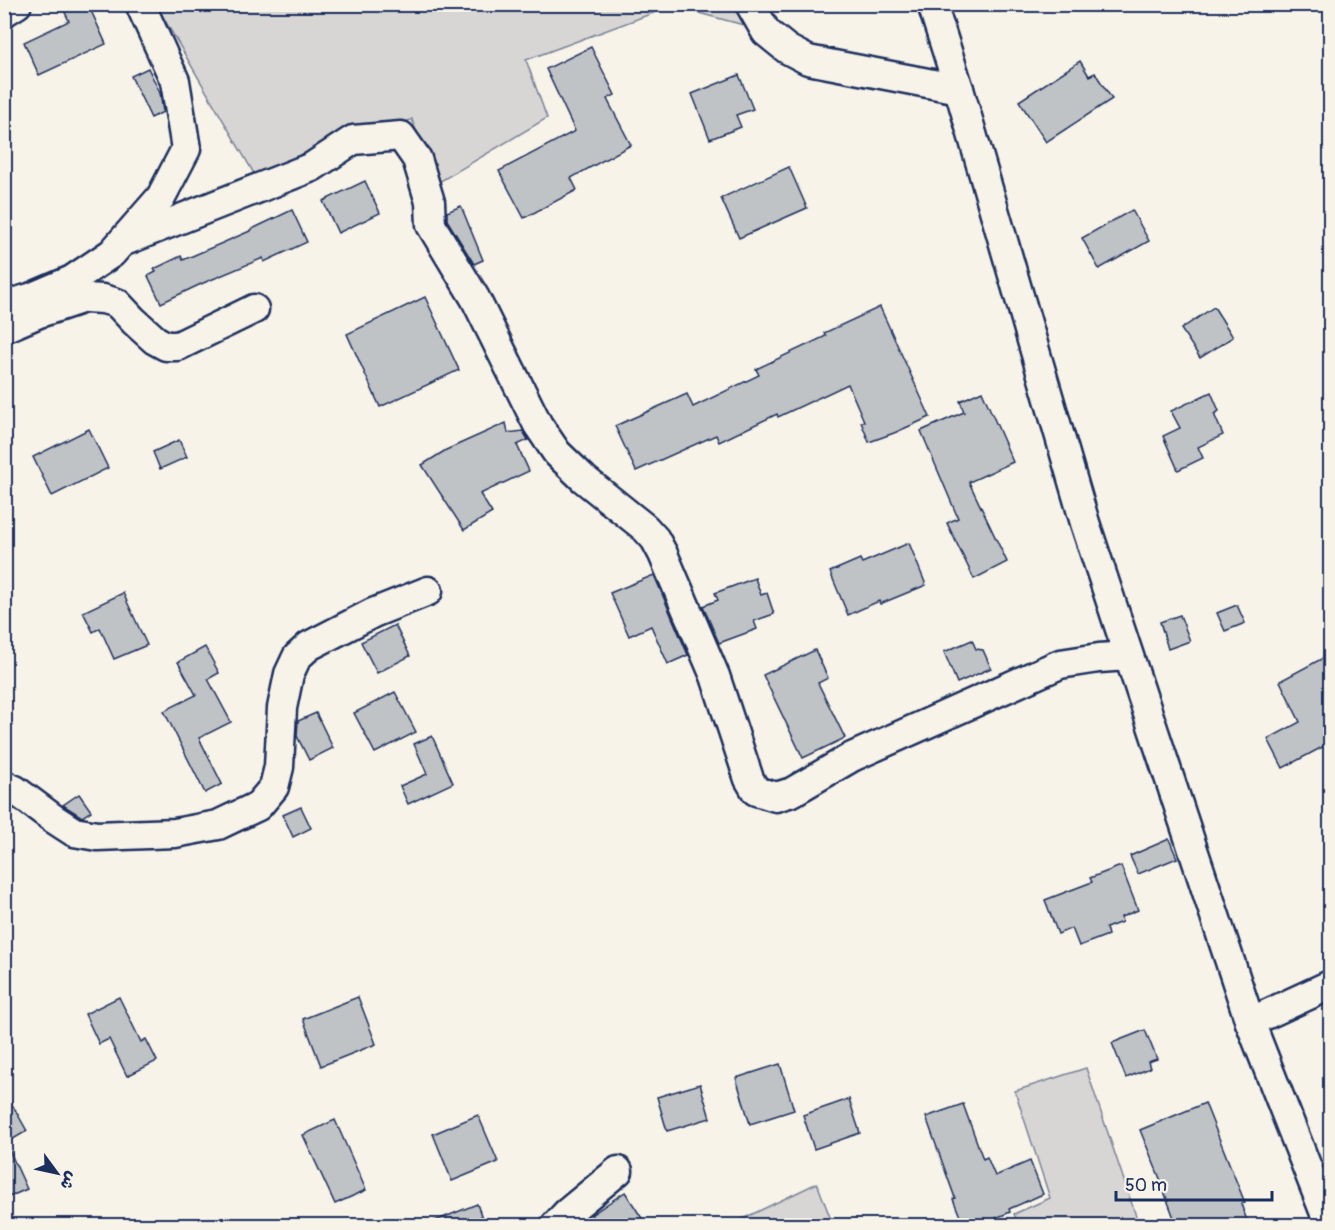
<svg xmlns="http://www.w3.org/2000/svg" width="1335" height="1230" viewBox="0 0 1335 1230" font-family="Pangolin,'Playpen Sans Arabic',sans-serif">
	<style>
		.green { fill: #d7d6d4; stroke: #798299; stroke-width: 1.5 }
		.building { fill: #c0c3c5; stroke: #1b2f5e; stroke-width: 1.5 }
		.lines { fill: none; stroke-linecap: round; stroke-linejoin: round }
		.minor-casing { stroke: #1b2f5e; stroke-width: 33 }
		.minor { stroke: #f7f3e8; stroke-width: 28 }
	</style>
	<rect width="100%" height="100%" fill="#f7f3e8"/>
	<filter id="ink" filterUnits="userSpaceOnUse"><feTurbulence type="fractalNoise" baseFrequency=".0167" numOctaves="2"/><feDisplacementMap in="SourceGraphic" scale="12" xChannelSelector="R" yChannelSelector="G"/><feConvolveMatrix kernelMatrix="1 2 1 2 8 2 1 2 1" color-interpolation-filters="sRGB"/></filter>
	<g filter="url(#ink)">
		<g class="green">
			<polygon points="734,4 744,25 672,6 526,60 547,118 434,185 412,119 263,189 156,5"/>
			<polygon points="1086,1068 1139,1225 1019,1225 1014,1214 1050,1198 1015,1091"/>
			<polygon points="817,1183 833,1225 730,1225"/>
		</g>
		<g class="building">
			<polygon points="61,4 88,4 106,44 39,75 24,42 69,21"/>
			<polygon points="591,47 615,95 607,99 631,145 571,178 577,190 524,218 499,171 575,131 546,69"/>
			<polygon points="1080,61 1089,76 1095,73 1112,99 1046,142 1019,101"/>
			<polygon points="148,68 160,93 163,112 151,118 131,76"/>
			<polygon points="739,75 753,109 736,115 741,127 710,139 692,94"/>
			<polygon points="789,167 807,208 739,238 721,198"/>
			<polygon points="365,181 380,213 338,233 323,201"/>
			<polygon points="461,206 483,260 474,264 447,220 447,212"/>
			<polygon points="292,210 307,242 264,262 263,258 201,284 161,303 148,276 156,272 154,269 181,256 183,260 250,231 250,230"/>
			<polygon points="1132,210 1149,241 1099,269 1082,238"/>
			<polygon points="425,297 459,370 380,407 347,334"/>
			<polygon points="880,307 930,417 894,433 869,442 861,422 864,421 848,384 778,417 777,414 719,442 716,435 636,471 615,426 687,394 693,407 759,375 756,369 826,336 824,333"/>
			<polygon points="1214,307 1233,337 1200,358 1181,329"/>
			<polygon points="982,391 1013,462 969,482 1007,562 974,579 947,523 958,518 921,431 964,412 960,401"/>
			<polygon points="1211,392 1219,411 1214,414 1223,435 1198,447 1203,458 1178,470 1163,436 1180,428 1171,411"/>
			<polygon points="506,423 508,433 523,431 528,440 517,445 529,471 480,494 492,513 464,530 422,465 446,450"/>
			<polygon points="89,429 108,468 52,496 33,457"/>
			<polygon points="179,440 187,457 160,469 153,452"/>
			<polygon points="909,543 926,585 880,604 879,601 848,615 830,572 860,559 862,563"/>
			<polygon points="654,575 688,655 668,664 651,626 629,636 610,593"/>
			<polygon points="755,578 761,595 767,593 774,614 754,621 757,629 719,643 703,606 718,600 715,593"/>
			<polygon points="123,593 147,645 114,659 100,628 93,632 83,612"/>
			<polygon points="1237,605 1245,623 1225,631 1217,613"/>
			<polygon points="1180,615 1190,641 1168,649 1160,622"/>
			<polygon points="395,625 410,656 377,673 361,642"/>
			<polygon points="972,640 976,649 983,650 991,668 957,683 944,652"/>
			<polygon points="205,647 219,673 208,679 231,722 199,738 222,784 205,793 164,711 196,695 178,662"/>
			<polygon points="815,650 828,678 818,683 845,738 803,758 763,675"/>
			<polygon points="1323,658 1330,673 1330,743 1283,768 1268,739 1300,722 1280,681"/>
			<polygon points="395,692 416,732 375,753 354,713"/>
			<polygon points="316,713 333,748 309,760 297,736 298,721"/>
			<polygon points="432,736 453,783 408,804 400,786 427,774 414,744"/>
			<polygon points="79,794 91,811 82,817 63,805"/>
			<polygon points="301,807 311,828 293,837 283,815"/>
			<polygon points="1169,839 1177,858 1138,874 1130,856"/>
			<polygon points="1121,866 1138,910 1121,917 1122,922 1106,928 1108,935 1079,946 1072,928 1058,934 1045,900 1092,882 1090,878"/>
			<polygon points="119,997 141,1042 146,1039 157,1061 127,1076 109,1039 99,1044 85,1014"/>
			<polygon points="358,997 376,1044 321,1066 303,1019"/>
			<polygon points="1145,1030 1157,1059 1148,1062 1150,1068 1126,1078 1112,1043"/>
			<polygon points="780,1064 794,1110 750,1124 736,1078"/>
			<polygon points="700,1084 710,1118 667,1131 657,1097"/>
			<polygon points="4,1090 27,1131 6,1143 27,1189 4,1199"/>
			<polygon points="849,1099 860,1133 814,1149 803,1115"/>
			<polygon points="1205,1103 1245,1203 1241,1204 1249,1226 1177,1226 1162,1186 1163,1186 1140,1130"/>
			<polygon points="963,1104 983,1159 987,1157 995,1176 1030,1161 1043,1194 1009,1209 1010,1212 996,1218 999,1226 964,1226 953,1199 955,1198 926,1117"/>
			<polygon points="478,1115 498,1162 452,1181 433,1134"/>
			<polygon points="335,1120 366,1190 335,1204 303,1135"/>
			<polygon points="625,1192 647,1226 598,1226 591,1215"/>
			<polygon points="477,1204 485,1226 426,1226 425,1225"/>
		</g>
		<g class="lines">
			<defs>
				<g id="minor">
					<polyline points="750,4 766,32 787,49 808,60 959,89"/>
					<polyline points="932,4 959,89 1085,523 1250,1022 1330,1226"/>
					<polyline points="4,12 17,4"/>
					<polyline points="122,242 312,167 353,140 401,136 417,159 430,202 431,225 475,298 538,425 557,453 584,479 645,528 655,539 663,554 715,676 749,779 756,791 776,797 792,792 852,757 1060,664 1099,658 1128,656"/>
					<polyline points="4,306 30,298 72,280 112,253 161,197 186,149 175,81 140,4"/>
					<polyline points="4,328 39,313 84,298 103,299 117,303 134,321 155,340 166,346 178,346 254,309"/>
					<polyline points="4,785 15,790 54,819 74,832 97,836 175,833 218,825 258,806 274,787 279,767 282,708 289,674 297,657 309,646 373,613 428,591"/>
					<polyline points="1250,1022 1330,985"/>
					<polyline points="555,1226 567,1213 618,1171"/>
				</g>
			</defs>
			<use href="#minor" class="minor-casing"/>
			<use href="#minor" class="minor"/>
		</g>
	</g>
	<rect width="1335" height="1230" fill="none" stroke="#f7f3e8" stroke-width="24"/>
	<rect x="12" y="12" width="1311" height="1206" fill="none" stroke="#1b2f5e" stroke-width="2" filter="url(#ink)"/>
	<g transform="translate(57 1173) rotate(123)" stroke="#f7f3e8" stroke-width="4.5" paint-order="stroke">
	<path d="M0-4.5L10 22L0 15L-10 22Z" fill="#1b2f5e"/>
	<text y="-9" font-size="16" font-weight="bold" text-anchor="middle" fill="#1b2f5e">ش</text>
	</g>
	<path d="M1116 1191v9h156v-9" fill="none" stroke="#1b2f5e" stroke-width="3"/>
	<text x="1125" y="1191" font-size="18" fill="#1b2f5e" stroke="#f7f3e8" stroke-width="4.5" paint-order="stroke">50 m</text>
</svg>
